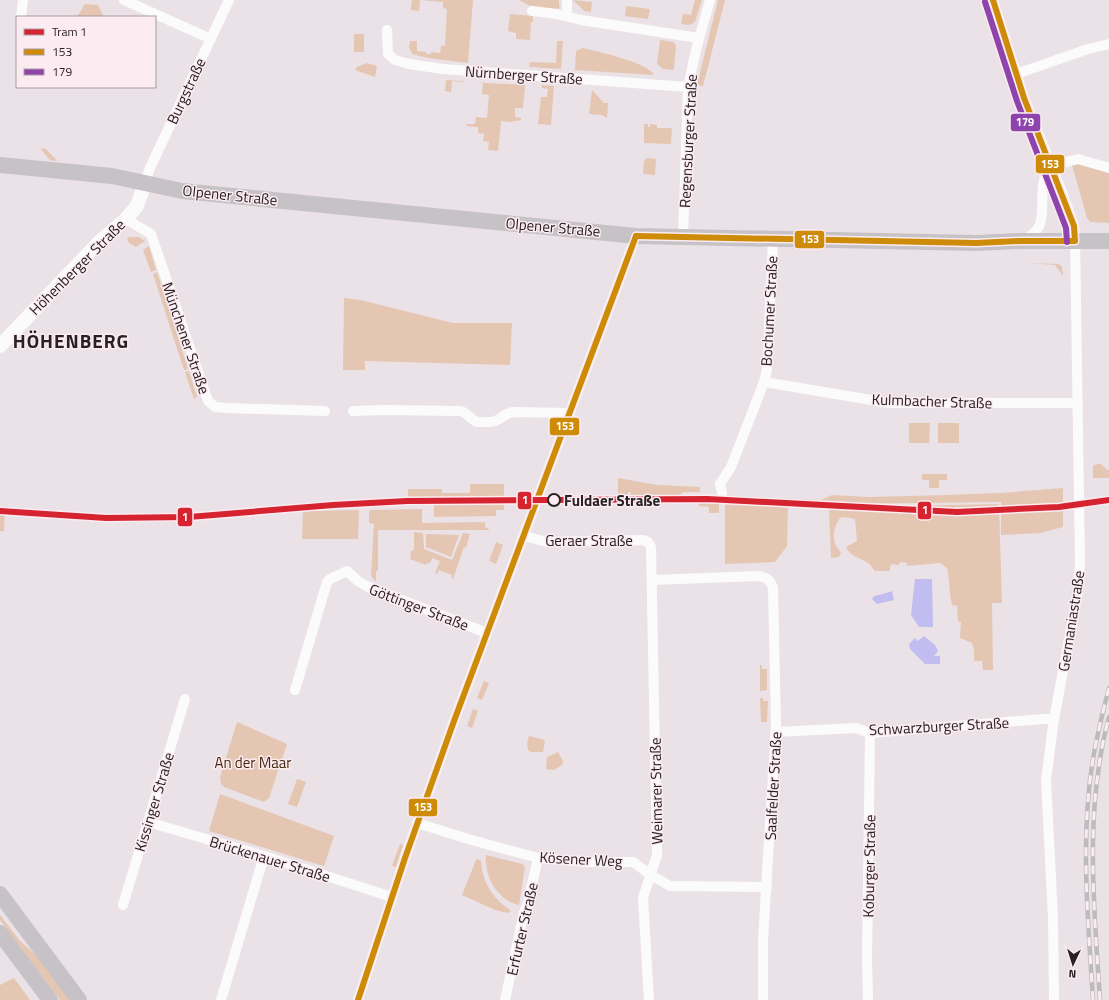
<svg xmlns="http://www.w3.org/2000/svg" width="1109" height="1000" viewBox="0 0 1109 1000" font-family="'Titillium Web',sans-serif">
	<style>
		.green { fill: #e4c6b3 }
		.water { fill: #c1bdf0 }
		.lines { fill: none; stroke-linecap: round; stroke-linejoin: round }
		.street { stroke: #fcfbfb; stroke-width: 10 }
		.secondary { stroke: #fcfbfb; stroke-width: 14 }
		.primary { stroke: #c7c2c6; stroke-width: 16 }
		.rail-casing { stroke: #bdbbbc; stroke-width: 4.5 }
		.rail { stroke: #fcecf2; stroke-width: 3; stroke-dasharray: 9; stroke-linecap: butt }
		.bus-1-casing { stroke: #fcecf2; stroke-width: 9 }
		.bus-2-casing { stroke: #fcecf2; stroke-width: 9 }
		.bus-1 { stroke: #cd8b07; stroke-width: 6 }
		.bus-2 { stroke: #8e44ad; stroke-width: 6 }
		.tram-1-casing { stroke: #fcecf2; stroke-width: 9 }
		.tram-1 { stroke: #d52330; stroke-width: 6 }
		.stop-dot { fill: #fcecf2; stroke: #272123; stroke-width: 2 }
		.labels { text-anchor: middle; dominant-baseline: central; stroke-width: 3; stroke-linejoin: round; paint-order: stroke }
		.street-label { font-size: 15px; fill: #272123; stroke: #fcecf2 }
		.stop-label { font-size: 15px; font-weight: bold; fill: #272123; stroke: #fcecf2; text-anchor: start }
		.park-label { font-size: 15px; fill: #4a2a0f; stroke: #fcecf2 }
		.district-label { font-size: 19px; font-weight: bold; letter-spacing: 1px; fill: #272123; stroke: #fcecf2 }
		.line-badge { stroke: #fcecf2; stroke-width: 1.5 }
		.badge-label { font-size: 11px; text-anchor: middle; font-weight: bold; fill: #fff }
	</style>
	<rect width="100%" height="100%" fill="#eae2e6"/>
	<g class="green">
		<polygon points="412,0 473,0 468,63 428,58 412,54 409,47 410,41 417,41 417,51 426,52 426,54 431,54 431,52 440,53 441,46 445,46 447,9 443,8 443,2 420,0 419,11 411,10"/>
		<polygon points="519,0 559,0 559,6 560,7 558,10 536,9"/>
		<polygon points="573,0 592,2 591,12 584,11"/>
		<polygon points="695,0 702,0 695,22 690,25 681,24 683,14 691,15"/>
		<polygon points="718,0 725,0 703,86 697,85"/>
		<polygon points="85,4 98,5 104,17 77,17"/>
		<polygon points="626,6 650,9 648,19 625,16"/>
		<polygon points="510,14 533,16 533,22 531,22 530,40 516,39 516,33 508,31"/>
		<rect x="354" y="34" width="10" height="18"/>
		<polygon points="660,40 673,42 676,45 674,68 673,70 663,69 657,64"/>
		<polygon points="557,41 563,41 561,69 529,67 530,62 556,63"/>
		<path d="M583 48C599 52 647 62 654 75L575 70 576 51Z"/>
		<polygon points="367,63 377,66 375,77 355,70 357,67"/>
		<polygon points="446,80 464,81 464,82 452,81 451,92 445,91"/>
		<polygon points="471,82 525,85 523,108 515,108 515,117 521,118 521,120 510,122 501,121 498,151 488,150 489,142 483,141 484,134 478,133 478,127 466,126 467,124 475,124 476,117 487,118 489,95 482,94 483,83"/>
		<polygon points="542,85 554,86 551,125 538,124 541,97 547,97 548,89 542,88"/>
		<polygon points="592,90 604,103 608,103 607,118 602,115 589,114"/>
		<polygon points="644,124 648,124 648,127 650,127 650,124 657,125 657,128 672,128 671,144 644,143"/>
		<polygon points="40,148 46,149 57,161 50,160"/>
		<polygon points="647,158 656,159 655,175 643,174 644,161"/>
		<polygon points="1078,164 1109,170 1109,223 1090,222 1087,218 1072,165"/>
		<polygon points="131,237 139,237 145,241 136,247 129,243 127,238"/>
		<polygon points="149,246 156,270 151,272 143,250"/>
		<polygon points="1028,263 1059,264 1062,267 1063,276 1055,265"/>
		<polygon points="157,272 188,369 184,370 153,274"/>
		<polygon points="344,298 360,300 453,323 512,323 510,365 365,361 365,370 343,370"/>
		<polygon points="189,371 197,397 194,399 185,372"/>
		<polygon points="909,423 930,423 929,443 909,443"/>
		<rect x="938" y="423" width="21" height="20"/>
		<polygon points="1097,464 1101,464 1107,470 1109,470 1109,478 1093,478 1093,466"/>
		<polygon points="922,474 947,474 947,480 939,480 939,488 929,488 929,480 922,480"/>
		<polygon points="618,478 657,485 700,487 700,492 683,492 676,500 668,503 659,502 650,497 631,497 631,492 628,492 628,502 618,503"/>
		<polygon points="470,484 504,484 504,510 496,510 496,516 434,517 434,502 408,502 408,489 442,489 442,493 470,493"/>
		<polygon points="1063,488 1063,527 1040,533 1001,535 1001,502 840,504 822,508 788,506 787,546 775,562 725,564 725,504 759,505 725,504 726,496 821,500 832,495 870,497 948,495 1001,493"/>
		<polygon points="709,498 710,503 719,503 719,513 709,513 709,507 699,506 699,499"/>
		<path d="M999 504 1002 603H992L993 670H983L982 661H974V650L972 643 960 638 961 622 958 621 957 606 952 605C949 593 950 581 947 568L940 563 907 566V563L900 562 899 565 892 564 890 566V571H875C873 569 871 565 868 563 861 558 849 556 846 547L857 541 855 519 845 517 840 518C832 529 831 542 841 552L839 557 831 558 829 509 840 507Z"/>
		<polygon points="0,507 5,507 4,531 0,531"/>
		<polygon points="422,509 422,523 485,522 485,527 490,530 378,530 378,571 376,571 376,582 371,576 374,524 369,523 369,511 371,510"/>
		<polygon points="359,510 358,539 302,539 303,511"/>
		<polygon points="414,532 423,533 424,549 452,560 463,533 470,534 466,548 464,547 453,579 451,578 452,575 439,570 437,574 435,573 440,561 432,558 430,563 427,563 426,565 410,559 411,551 414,550"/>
		<polygon points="426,534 459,535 451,557 426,547"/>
		<polygon points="496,542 503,545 496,564 489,561"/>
		<polygon points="760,665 762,665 762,669 767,669 767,690 760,691"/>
		<polygon points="484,681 489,683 482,700 477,698"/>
		<polygon points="760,698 763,698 763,701 768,701 767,722 761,722"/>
		<polygon points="473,709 478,711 472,728 467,726"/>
		<polygon points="237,722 287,744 269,798 264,802 224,787 221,784 220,777"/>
		<polygon points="529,736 545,740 543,752 531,752 528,750 527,744"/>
		<polygon points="558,752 563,761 562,765 554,770 546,769 547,757"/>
		<polygon points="297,779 306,782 297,807 288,804"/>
		<polygon points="220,794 334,836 324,866 209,831"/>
		<polygon points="400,844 403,845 396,867 392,866"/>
		<path d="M486 855 522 864 525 867 519 905C497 900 484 876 486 855Z"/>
		<path d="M478 859 481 861C482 877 488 891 501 903 504 906 508 908 511 911L508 913 495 910 462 895 476 860Z"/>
		<polygon points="0,915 20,941 35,954 70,1000 60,1000 0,920"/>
		<polygon points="14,978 30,1000 0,1000 0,985"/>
	</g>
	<g class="water">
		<polygon points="915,579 932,579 933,627 919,627 911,615"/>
		<polygon points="892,591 894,600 877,604 872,599 874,596 883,594"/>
		<polygon points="924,636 935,645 938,651 934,656 940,656 940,664 925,664 910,649 909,644 915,638 918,641"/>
	</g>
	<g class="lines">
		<g class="street">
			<polyline points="124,0 211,39"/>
			<polyline points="993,0 1024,98 1062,192 1074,226 1075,236 1080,563 1078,591 1054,719 1046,780 1053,918 1054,1000"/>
			<polyline points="532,11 557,14 581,20 699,38"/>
			<polyline points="567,16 567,0"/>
			<polyline points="21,17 23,0"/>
			<polyline points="387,30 388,54 395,60 409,64 443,69 688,87"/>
			<polyline points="1016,74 1088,49 1109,44"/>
			<polyline points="1051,166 1078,159 1109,168"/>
			<polyline points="145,183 149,170 229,0"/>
			<polyline points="126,219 151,234 208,401 215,407 227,408 325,411"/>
			<polyline points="683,237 688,87 696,50 710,0"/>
			<path d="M1022 240C1052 230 1038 201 1044 180 1046 175 1049 171 1051 166"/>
			<polyline points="764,382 889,403 1078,403"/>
			<path d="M353 411 384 410 460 411C467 412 469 418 475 421 478 423 481 422 484 422 502 423 499 415 513 412L570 413"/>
			<polyline points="722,493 720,484 731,467 764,382 767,370 773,239"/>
			<polyline points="524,536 547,542 643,540 648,542 651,547 657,855 643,898 649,1000"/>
			<path d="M652 580 759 576C766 577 771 580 773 588L776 725 763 940V1000"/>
			<polyline points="295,690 327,582 330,579 347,571 358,581 368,587 487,633"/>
			<polyline points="776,732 856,728 870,733 1043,719 1054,719"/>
			<polyline points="148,822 264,856 392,897"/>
			<polyline points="417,823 468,839 538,858 585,862 633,862 651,875 670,886 767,887"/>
			<polyline points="123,905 185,699"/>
			<polyline points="221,1000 264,856"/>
			<polyline points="358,1000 405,858 454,721 636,236"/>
			<polyline points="505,1000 524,912 527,906 538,858"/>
			<polyline points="868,1000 867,959 870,733"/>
		</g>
		<polyline class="secondary" points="0,346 99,242 126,219 137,206 145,183"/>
		<g class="primary">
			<polyline points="0,165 112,176 182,191 636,236 976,243 1020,241 1109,241"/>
			<polyline points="0,894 79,1000"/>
			<polyline points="0,933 50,1000"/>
		</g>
		<defs>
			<g id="rail">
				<path d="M1093 1000C1088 920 1080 838 1093 759 1097 735 1103 711 1109 688"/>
				<path d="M1100 1000C1094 907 1084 809 1109 717"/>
			</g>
		</defs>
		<use href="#rail" class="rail-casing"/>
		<use href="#rail" class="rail"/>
		<defs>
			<g id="bus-1">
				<polyline points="636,236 976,243 1020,241 1075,241 1074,226 1024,98 993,0"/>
				<polyline points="358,1000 405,858 454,721 636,236"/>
			</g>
			<polyline id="bus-2" points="985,2 1017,101 1066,228 1067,242"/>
		</defs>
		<use href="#bus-1" class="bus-1-casing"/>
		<use href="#bus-2" class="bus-2-casing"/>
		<use href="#bus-1" class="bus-1"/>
		<use href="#bus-2" class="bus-2"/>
		<defs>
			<polyline id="tram-1" points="0,511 106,518 189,517 333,505 407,501 707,499 957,512 1059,507 1109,500"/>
		</defs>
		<use href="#tram-1" class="tram-1-casing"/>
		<use href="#tram-1" class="tram-1"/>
	</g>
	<circle class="stop-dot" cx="554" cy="500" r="6"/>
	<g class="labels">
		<g class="street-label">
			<text transform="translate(524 75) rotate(4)">Nürnberger Straße</text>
			<text transform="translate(186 91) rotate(-65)">Burgstraße</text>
			<text transform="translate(688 141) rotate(-87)">Regensburger Straße</text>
			<text transform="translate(230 195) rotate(6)">Olpener Straße</text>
			<text transform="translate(553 227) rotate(5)">Olpener Straße</text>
			<text transform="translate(77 267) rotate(-45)">Höhenberger Straße</text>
			<text transform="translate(769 311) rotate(-87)">Bochumer Straße</text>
			<text transform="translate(186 338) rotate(71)">Münchener Straße</text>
			<text transform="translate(932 401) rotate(2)">Kulmbacher Straße</text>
			<text x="589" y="540">Geraer Straße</text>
			<text transform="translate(419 607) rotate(21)">Göttinger Straße</text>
			<text transform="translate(1071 621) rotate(-81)">Germaniastraße</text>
			<text transform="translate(939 726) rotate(-3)">Schwarzburger Straße</text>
			<text transform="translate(773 786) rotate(-87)">Saalfelder Straße</text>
			<text transform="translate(656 791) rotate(-91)">Weimarer Straße</text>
			<text transform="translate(154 802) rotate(-73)">Kissinger Straße</text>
			<text transform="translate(270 859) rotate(17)">Brückenauer Straße</text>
			<text transform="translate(581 859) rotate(3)">Kösener Weg</text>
			<text transform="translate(869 866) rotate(-89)">Koburger Straße</text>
			<text transform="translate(522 929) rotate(-77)">Erfurter Straße</text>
		</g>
		<g class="stop-label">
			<text x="564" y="500">Fuldaer Straße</text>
		</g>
		<g class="park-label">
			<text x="253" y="762">An der Maar</text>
		</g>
		<g class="district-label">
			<text x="71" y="340">HÖHENBERG</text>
		</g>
	</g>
	<g class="line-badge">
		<rect x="1010" y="113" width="31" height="19" rx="4" fill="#8e44ad"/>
		<rect x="1035" y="154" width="30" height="20" rx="4" fill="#cd8b07"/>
		<rect x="794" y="230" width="31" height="19" rx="4" fill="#cd8b07"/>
		<rect x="549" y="417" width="31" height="19" rx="4" fill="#cd8b07"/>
		<rect x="517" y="491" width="15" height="19" rx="4" fill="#d52330"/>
		<rect x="917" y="501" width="15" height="19" rx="4" fill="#d52330"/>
		<rect x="177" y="507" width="16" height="20" rx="4" fill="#d52330"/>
		<rect x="408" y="798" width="30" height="19" rx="4" fill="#cd8b07"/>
	</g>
	<g class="badge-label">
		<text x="1025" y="126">179</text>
		<text x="1050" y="168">153</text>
		<text x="810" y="243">153</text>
		<text x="565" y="430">153</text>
		<text x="525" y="504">1</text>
		<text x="925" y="514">1</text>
		<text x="185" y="521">1</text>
		<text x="423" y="811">153</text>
	</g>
	<rect x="16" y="16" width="140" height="72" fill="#fcecf2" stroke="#a79b9f"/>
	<rect x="24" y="29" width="20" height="6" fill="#d52330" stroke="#a79b9f"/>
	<text x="52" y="36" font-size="12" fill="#272123">Tram 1</text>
	<rect x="24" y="49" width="20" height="6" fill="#cd8b07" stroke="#a79b9f"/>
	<text x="52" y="56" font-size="12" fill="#272123">153</text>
	<rect x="24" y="69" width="20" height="6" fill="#8e44ad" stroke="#a79b9f"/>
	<text x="52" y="76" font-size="12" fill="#272123">179</text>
	<g transform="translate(1073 964) rotate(184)" stroke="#fcecf2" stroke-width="3" paint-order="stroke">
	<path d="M0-3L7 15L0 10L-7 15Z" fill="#272123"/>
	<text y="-6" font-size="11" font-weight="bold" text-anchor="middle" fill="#272123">N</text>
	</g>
</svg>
